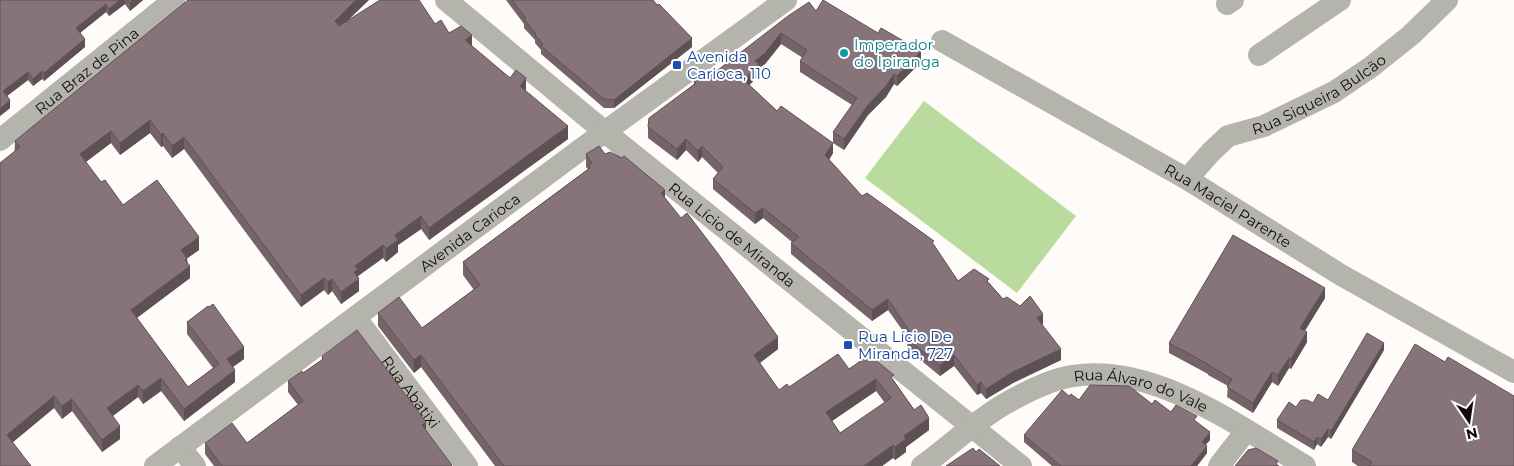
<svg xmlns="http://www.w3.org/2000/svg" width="1514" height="466" viewBox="0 0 1514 466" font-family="Montserrat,sans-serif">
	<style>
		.green { fill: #b9dc9e }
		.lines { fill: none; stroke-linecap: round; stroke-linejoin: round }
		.minor { stroke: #b4b4ac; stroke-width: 22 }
		.wall { fill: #746469; fill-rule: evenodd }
		.shaded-wall { fill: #5e5155 }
		.building { fill: #87747a; stroke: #5e5155; fill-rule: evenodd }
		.culture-dot { fill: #0f9aa8; stroke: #fff; stroke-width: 2 }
		.transit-dot { fill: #1a4fb4; stroke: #fff; stroke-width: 2 }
		.labels { text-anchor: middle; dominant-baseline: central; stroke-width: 4; stroke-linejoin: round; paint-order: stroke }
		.culture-label { font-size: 15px; fill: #0d838f; stroke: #fff; text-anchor: start }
		.transit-label { font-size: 15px; fill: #164399; stroke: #fff; text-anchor: start }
		.street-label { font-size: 15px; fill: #110c08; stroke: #fff }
	</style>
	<rect width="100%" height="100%" fill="#fefbf8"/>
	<polygon class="green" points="924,101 1076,216 1017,293 865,178"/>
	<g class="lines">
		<g class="minor">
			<path id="s1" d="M446 0 605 132 1021 466"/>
			<polyline points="1227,4 1233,0"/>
			<path id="s2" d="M942 41 1187 179 1341 275 1514 372"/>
			<polyline points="1259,55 1340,0"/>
			<path id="s3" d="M0 140 174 0"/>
			<path id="s4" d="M1187 179 1211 152 1228 136 1264 126 1334 92 1371 67 1411 35 1447 0"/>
			<path id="s5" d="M356 318 467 466"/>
			<polyline points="180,447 195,466"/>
			<path id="s6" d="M155 466 588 144 786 0"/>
			<path id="s7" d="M922 466C949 447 974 422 1003 405 1022 394 1052 379 1073 376 1154 363 1238 426 1305 466"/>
			<polyline points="1219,466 1246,431"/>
		</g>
	</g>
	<g class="wall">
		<polygon points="0,0 143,0 130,11 125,4 109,16 106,12 80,33 85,47 44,81 42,79 33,86 28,80 7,96 10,108 0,116"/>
		<polygon points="506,0 653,0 692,47 614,108 604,108 541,54 541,50 535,43 535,40 524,28 524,24"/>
		<polygon points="816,11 921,62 897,86 894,84 886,97 868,115 844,150 833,143 833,132 852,105 800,72 800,61 803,58 781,44 765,64 759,68 759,75 749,85 777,111 833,153 829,160 862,196 934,246 958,281 989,283 1003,299 1043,324 1042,325 1061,360 1013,383 986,399 981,393 977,395 954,366 940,376 907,349 908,338 888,310 872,321 791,254 791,243 792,242 763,218 755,224 713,189 713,179 718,173 702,157 698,162 686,150 677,160 648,138 648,127 694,84 694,81 710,76"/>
		<polygon points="350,19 435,24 472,47 526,91 568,139 429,240 421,229 398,245 398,252 386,262 383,258 358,276 359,291 341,304 332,291 328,295 324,290 301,307 184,149 172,158 163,146 161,147 150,133 120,155 111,143 86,162 101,182 123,205 199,250 187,258 190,278 137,318 188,387 213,368 187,334 187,322 244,359 233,367 235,382 184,421 161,391 143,404 138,397 113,416 120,439 102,452 72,411 62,419 54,408 13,442 0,466 15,141"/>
		<path d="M586 154H605L665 198 778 349 760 363 779 390 849 369 894 381 929 430 906 447V452L895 460 893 458 882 466H495L421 367 414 373 378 326V313L422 328 474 290 463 275V262L588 169 586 167ZM876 391 885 403 840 433 832 421Z"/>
		<polygon points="1325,298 1305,331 1307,342 1291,369 1289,368 1278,386 1272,382 1253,413 1227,397 1228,386 1208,375 1208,374 1169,353 1169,343"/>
		<polygon points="1384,350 1331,439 1328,437 1321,447 1317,444 1314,450 1277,428 1277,420 1296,407 1328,400"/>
		<polygon points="322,356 426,430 452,466 214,466 205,454 205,443 247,443 298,405 288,392 288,381 303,373 322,360"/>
		<polygon points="1069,396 1079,400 1152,404 1197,422 1210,440 1205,445 1207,453 1197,466 1052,466 1024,442 1024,435"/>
		<polygon points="1352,450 1514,466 1358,466 1352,462"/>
	</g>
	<g class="shaded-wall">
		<polygon points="120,0 125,0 125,4 109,16 109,9"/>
		<polygon points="133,0 143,0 130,11 130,3"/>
		<polygon points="356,0 369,0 335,33 335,21"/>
		<polygon points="106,4 106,12 76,36 76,28"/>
		<polygon points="781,33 781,44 765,64 759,68 759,75 744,91 744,80 755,61"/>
		<polygon points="472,35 472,48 465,40"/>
		<polygon points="692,38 692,47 614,108 614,100"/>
		<polygon points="85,39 85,47 44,81 44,73"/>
		<polygon points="921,51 921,62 897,86 897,76"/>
		<polygon points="42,71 42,79 33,86 33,79"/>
		<polygon points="28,72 28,80 3,99 3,91"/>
		<polygon points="894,74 894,84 886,97 868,115 844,150 844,139 868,105"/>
		<polygon points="526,78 526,91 520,98 520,86"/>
		<polygon points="10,100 10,108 0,116 0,109"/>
		<polygon points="150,120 150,133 120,155 120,143"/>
		<polygon points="568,126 568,139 429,240 429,228"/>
		<polygon points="111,131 111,143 80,166 80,154"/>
		<polygon points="163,133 163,146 161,147 161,135"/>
		<polygon points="184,137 184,149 172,158 172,146"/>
		<polygon points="686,139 686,150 677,160 677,149"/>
		<polygon points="833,143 833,153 825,166 825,155"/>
		<polygon points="702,146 702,157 698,162 698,151"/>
		<polygon points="665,190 665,202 661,193"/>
		<polygon points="763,208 763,218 755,224 755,213"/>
		<polygon points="421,216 421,229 398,245 398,252 386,262 386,249 395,235"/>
		<polygon points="199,237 199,250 185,260 187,258 187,268 190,266 190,278 131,322 131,310 181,250"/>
		<polygon points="383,245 383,258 358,276 358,280 359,279 359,291 341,304 341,292 355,266"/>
		<polygon points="324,278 324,290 301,307 301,295"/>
		<polygon points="332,279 332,291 328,295 328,282"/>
		<polygon points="1325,288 1325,298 1300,338 1300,328"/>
		<polygon points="888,299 888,310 872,321 872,310"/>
		<polygon points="1043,314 1043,324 1037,329 1037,318"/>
		<polygon points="1307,332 1307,342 1291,369 1291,359"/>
		<polygon points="778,337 778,349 754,367 754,355"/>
		<polygon points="1384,343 1384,350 1331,439 1331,431"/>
		<polygon points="244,347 244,359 227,371 227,359"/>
		<polygon points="1061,349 1061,360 1013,383 986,399 986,389 1013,372"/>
		<polygon points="421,355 421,367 414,373 414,360"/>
		<polygon points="954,355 954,366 940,376 940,365"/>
		<polygon points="1289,358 1289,368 1278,386 1278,375"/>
		<polygon points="235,370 235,382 184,421 184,409"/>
		<polygon points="1272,372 1272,382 1253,413 1253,403"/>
		<polygon points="161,378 161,391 143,404 143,391"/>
		<polygon points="876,379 876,391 826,425 826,412"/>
		<polygon points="981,382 981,393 977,395 977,385"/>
		<polygon points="138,385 138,397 107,420 107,408"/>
		<polygon points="54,396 54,408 7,447 7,435"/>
		<polygon points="72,399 72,411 62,419 62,406"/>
		<polygon points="929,418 929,430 906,447 906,452 895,460 895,447 904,436"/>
		<polygon points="426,422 426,433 422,425"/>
		<polygon points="120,426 120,439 102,452 102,440"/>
		<polygon points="1328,429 1328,437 1321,447 1321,439"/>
		<polygon points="1210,432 1210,440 1202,449 1202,442"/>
		<polygon points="1317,437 1317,444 1314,450 1314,442"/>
		<polygon points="893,445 893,458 882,466 864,466"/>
		<polygon points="1207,446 1207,453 1197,466 1191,466"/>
	</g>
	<g class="building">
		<polygon points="0,0 120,0 109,9 106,4 76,28 85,39 44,73 42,71 33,79 28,72 3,91 10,100 0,109"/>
		<polygon points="127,0 133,0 130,3"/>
		<polygon points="188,0 356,0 335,21 339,26 380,0 419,0 435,24 441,20 449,33 461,26 472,35 465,40 510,78 516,70 526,78 520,86 568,126 429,228 421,216 395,235 398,240 386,249 383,245 355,266 358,270 354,272 359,279 341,292 332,279 328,282 324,278 301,295 184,137 172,146 163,133 161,135 150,120 120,143 111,131 80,154 101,182 105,180 123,205 157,180 199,237 181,250 187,258 185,260 190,266 131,310 188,387 219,364 187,322 208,306 209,307 213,304 244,347 227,359 235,370 184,409 161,378 143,391 138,385 107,408 120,426 102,440 72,399 62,406 54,396 7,435 31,466 0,466 0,163 20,147 15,141 21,136"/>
		<polygon points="512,0 653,0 657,5 659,4 692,38 614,100 604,99 541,46 543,44 535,35 536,34 524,19 526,18"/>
		<polygon points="823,0 878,33 881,28 921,51 897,76 894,74 886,86 868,105 844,139 833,132 857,98 800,61 807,50 781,33 765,53 755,61 759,64 744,80 777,111 781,106 833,143 825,155 862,196 867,193 934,241 932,242 958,281 974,269 989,279 987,281 1003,299 1007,297 1020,306 1030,296 1043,314 1037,318 1061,349 1013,372 986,389 981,382 977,385 954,355 940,365 907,339 912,335 888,299 872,310 791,243 799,237 763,208 755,213 713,179 723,167 702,146 698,151 686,139 677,149 648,127 649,118 696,83 694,81 706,73 710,76 788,16 809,2 816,11"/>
		<path d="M599 146 605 154 610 152 622 158 624 156 665 190 661 193 681 218 687 213 716 251 778 337 754 355 779 390 787 384 789 387 838 354 849 369 869 355 894 375 891 377 914 410 921 405 929 418 904 436 906 439 895 447 893 445 864 466H504L421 355 414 360 378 313 399 297 422 328 480 285 463 262 590 168 589 166 592 163 586 154ZM876 379 891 398 840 433 826 412Z"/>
		<polygon points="1233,235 1325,288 1300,328 1307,332 1291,359 1289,358 1278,375 1272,372 1253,403 1227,387 1232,379 1208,365 1208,364 1169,343"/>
		<polygon points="357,330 426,422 422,425 452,465 450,466 222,466 205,443 232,423 247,443 303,401 288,381 302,371 303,373 323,359 322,356"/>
		<polygon points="1367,333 1384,343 1331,431 1328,429 1321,439 1317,437 1314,442 1277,420 1289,402 1296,407 1301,400 1307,400 1313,403 1318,394 1328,400"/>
		<polygon points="1415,344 1445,362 1448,357 1514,396 1514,466 1369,466 1372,462 1352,450"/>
		<polygon points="1090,385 1129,386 1152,404 1155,400 1171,412 1176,405 1197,416 1194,420 1210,432 1202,442 1207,446 1191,466 1061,466 1024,435 1062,390 1069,396 1071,394 1079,400"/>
		<polygon points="973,448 976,452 979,449 1000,466 946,466"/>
		<polygon points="1256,448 1278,461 1276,464 1279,466 1235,466 1248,450"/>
	</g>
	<circle class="culture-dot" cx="844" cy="53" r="5"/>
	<g class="transit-dot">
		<rect x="672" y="60" width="10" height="10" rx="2.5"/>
		<rect x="843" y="340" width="10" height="10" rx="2.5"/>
	</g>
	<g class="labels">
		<g class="culture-label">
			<text x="854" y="44">Imperador<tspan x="854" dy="17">do Ipiranga</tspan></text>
		</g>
		<g class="transit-label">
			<text x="687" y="56">Avenida<tspan x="687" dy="17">Carioca, 110</tspan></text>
			<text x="858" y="336">Rua Lício De<tspan x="858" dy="17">Miranda, 727</tspan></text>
		</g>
		<g class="street-label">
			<text stroke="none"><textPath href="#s3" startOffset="111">Rua Braz de Pina</textPath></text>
			<text stroke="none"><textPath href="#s4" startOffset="160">Rua Siqueira Bulcão</textPath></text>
			<text stroke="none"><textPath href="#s2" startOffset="330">Rua Maciel Parente</textPath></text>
			<text stroke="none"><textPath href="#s6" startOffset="392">Avenida Carioca</textPath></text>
			<text stroke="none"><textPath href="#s1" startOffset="370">Rua Lício de Miranda</textPath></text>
			<text stroke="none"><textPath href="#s5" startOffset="92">Rua Abatixi</textPath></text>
			<text stroke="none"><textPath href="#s7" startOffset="248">Rua Álvaro do Vale</textPath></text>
		</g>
	</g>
	<g transform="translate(1469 421) rotate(167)" stroke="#ffffff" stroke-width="4" paint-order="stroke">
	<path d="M0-4L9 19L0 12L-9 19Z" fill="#110c08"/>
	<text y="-8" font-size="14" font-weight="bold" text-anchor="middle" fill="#110c08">N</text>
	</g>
</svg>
